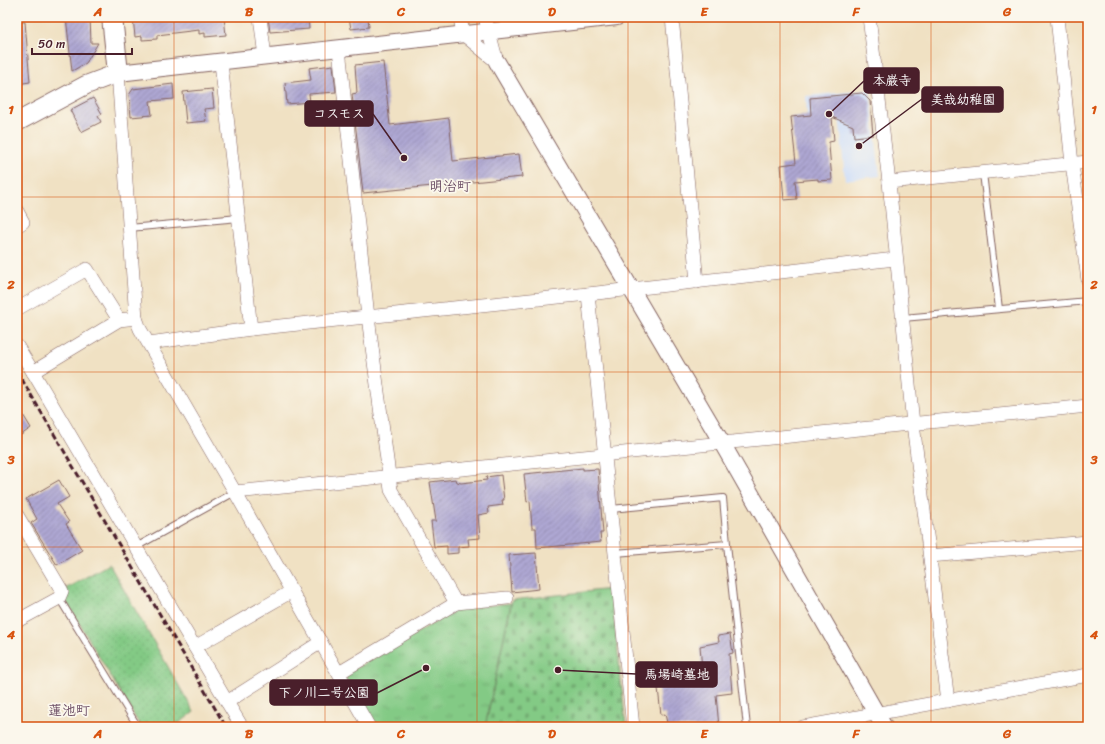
<svg xmlns="http://www.w3.org/2000/svg" width="1105" height="744" viewBox="0 0 1105 744" font-family="Sriracha,'Klee One',sans-serif">
	<style>
		.built { fill: #cbdcf9 }
		.grass { fill: url(#grass-dots); stroke: #667458 }
		.cemetery { fill: url(#cemetery-stones); stroke: #667458 }
		.park { fill: url(#park-tufts); stroke: #667458 }
		.building { fill: url(#building-hatch) }
		.lines { fill: none; stroke-linecap: round; stroke-linejoin: round }
		.service-casing { stroke: #846360; stroke-width: 8 }
		.minor-casing { stroke: #846360; stroke-width: 14 }
		.tertiary-casing { stroke: #846360; stroke-width: 18 }
		.secondary-casing { stroke: #846360; stroke-width: 20 }
		.primary-casing { stroke: #846360; stroke-width: 22 }
		.service { stroke: #fff; stroke-width: 6 }
		.minor { stroke: #fff; stroke-width: 13 }
		.tertiary { stroke: #fff; stroke-width: 16 }
		.secondary { stroke: #fff; stroke-width: 18 }
		.primary { stroke: #fff; stroke-width: 20 }
		.rail { stroke: #4a1f2b; stroke-width: 3; stroke-dasharray: 6 3; stroke-linecap: butt }
		.grid { fill: none; stroke: #d8530f; stroke-width: 1; stroke-opacity: 0.55 }
		.labels { text-anchor: middle; dominant-baseline: central; stroke-width: 3.5; stroke-linejoin: round; paint-order: stroke }
		.quarter-label { font-size: 14px; font-weight: bold; fill: #6d4f66; stroke: #fbf7ec }
		.leader { fill: none; stroke: #4a1f2b; stroke-width: 1.5 }
		.callout-dot { fill: #4a1f2b; stroke: #fbf7ec; stroke-width: 1.5 }
		.callout { fill: #4a1f2b; stroke: #4a1f2b; stroke-width: 1.5 }
		.callout-label { font-size: 13px; text-anchor: middle; font-weight: bold; fill: #fff }
		.neatline { fill: none; stroke: #d8530f; stroke-width: 1.5 }
		.grid-label { font-size: 13px; text-anchor: middle; font-weight: bold; fill: #d8530f }
	</style>
	<defs>
		<pattern id="grass-dots" width="8" height="8" patternUnits="userSpaceOnUse"><rect width="8" height="8" fill="#83ca85"/><path d="M2 2h.1M6 6h.1" fill="none" stroke="#73ad73" stroke-width="1.8" stroke-linecap="round"/></pattern>
		<pattern id="cemetery-stones" width="16" height="16" patternUnits="userSpaceOnUse"><rect width="16" height="16" fill="#83ca85"/><path d="M2 7V4a2 2 0 0 1 4 0v3zM10 15v-3a2 2 0 0 1 4 0v3z" fill="#73ad73"/></pattern>
		<pattern id="park-tufts" width="24" height="20" patternUnits="userSpaceOnUse"><rect width="24" height="20" fill="#83ca85"/><path d="M3 7l-1-3M5 7V3M7 7l1-3M15 17l-1-3M17 17v-4M19 17l1-3" fill="none" stroke="#73ad73"/></pattern>
		<pattern id="building-hatch" width="6" height="6" patternUnits="userSpaceOnUse"><rect width="6" height="6" fill="#aea7d3"/><path d="M-1 1l2-2M0 6l6-6M5 7l2-2" fill="none" stroke="#9087ab"/></pattern>
	</defs>
	<rect width="100%" height="100%" fill="#fbf7ec"/>
	<filter id="ink" filterUnits="userSpaceOnUse"><feTurbulence type="fractalNoise" baseFrequency=".025" numOctaves="2"/><feDisplacementMap in="SourceGraphic" scale="8" xChannelSelector="R" yChannelSelector="G"/><feConvolveMatrix kernelMatrix="1 2 1 2 8 2 1 2 1" color-interpolation-filters="sRGB"/></filter>
	<filter id="wash" filterUnits="userSpaceOnUse"><feTurbulence type="fractalNoise" baseFrequency=".012" numOctaves="4" result="noise"/><feDisplacementMap in="SourceGraphic" scale="16" xChannelSelector="R" yChannelSelector="G"/><feGaussianBlur stdDeviation="0.9" result="paint"/><feColorMatrix in="noise" values="0 0 0 0 0 0 0 0 0 0 0 0 0 0 0 0 0 1.4 0 .05"/><feComposite in="paint" operator="in"/></filter>
	<g filter="url(#wash)">
		<rect width="100%" height="100%" fill="#f0e1c3"/>
		<polygon class="built" points="870,90 880,176 845,180 839,114 807,116 806,96"/>
		<polygon class="grass" points="109,564 194,712 174,727 141,727 64,598 65,589"/>
		<polygon class="cemetery" points="611,589 626,727 485,727 512,600"/>
		<polygon class="park" points="511,603 485,727 375,727 344,675 458,609"/>
		<g id="blocks">
			<g class="building">
				<polygon points="66,17 90,17 91,43 98,43 86,63 72,71"/>
				<polygon points="133,17 224,17 226,35 205,37 205,33 199,34 199,30 157,35 157,39 142,40 142,36 135,37"/>
				<polygon points="268,17 308,17 309,29 270,32"/>
				<polygon points="349,17 368,17 369,27 351,29"/>
				<polygon points="17,22 25,22 30,82 17,84"/>
				<polygon points="383,62 390,125 449,118 453,161 519,154 522,177 363,193 352,94 357,93 355,65"/>
				<polygon points="333,65 336,92 309,94 310,102 287,104 285,83 311,80 309,68"/>
				<polygon points="173,84 174,99 150,101 152,115 131,117 129,95 133,89"/>
				<polygon points="212,89 214,108 204,109 206,121 186,123 183,92"/>
				<polygon points="862,93 870,101 873,135 854,137 853,126 832,117 834,141 829,142 829,146 832,180 818,181 818,179 795,181 797,199 784,200 781,165 796,163 791,117 811,115 810,98"/>
				<polygon points="93,98 102,114 98,116 101,122 81,132 70,110"/>
				<polygon points="17,405 31,428 21,435 17,429"/>
				<polygon points="583,468 583,470 598,469 602,521 603,533 600,533 601,542 537,548 536,528 532,528 530,501 527,502 524,474"/>
				<polygon points="501,475 504,500 502,500 503,505 488,507 489,513 478,515 480,538 468,539 469,546 458,547 458,553 447,554 447,546 434,547 431,521 436,521 430,482 456,479 457,482 461,483 487,480 486,477"/>
				<polygon points="59,480 69,497 57,504 69,522 66,524 82,550 57,565 31,523 37,519 26,499"/>
				<polygon points="536,553 539,589 512,592 509,555"/>
				<polygon points="730,634 733,653 729,654 732,693 716,695 719,727 668,727 665,714 661,715 657,679 664,678 664,672 702,669 700,646 719,642 718,636"/>
			</g>
		</g>
	</g>
	<g filter="url(#ink)">
		<use href="#blocks" fill-opacity="0" stroke="#846360" stroke-width="1"/>
		<g class="lines">
			<defs>
				<g id="service">
					<polyline points="983,173 999,309"/>
					<polyline points="129,228 239,218"/>
					<polyline points="903,318 1088,301"/>
					<polyline points="611,509 723,498 727,544 615,553"/>
					<polyline points="727,544 747,727"/>
					<polyline points="136,547 235,492"/>
					<polyline points="59,598 138,727"/>
				</g>
				<g id="minor">
					<polyline points="260,17 265,57"/>
					<polyline points="460,17 463,34 497,62"/>
					<polyline points="485,17 497,62"/>
					<polyline points="672,17 697,282"/>
					<polyline points="869,17 889,182 913,424 948,701"/>
					<polyline points="1057,17 1072,164 1088,280"/>
					<polyline points="221,63 251,329"/>
					<polyline points="118,73 136,318 140,329 235,492 369,727"/>
					<polyline points="889,182 1088,162"/>
					<polyline points="17,211 23,222 17,226"/>
					<polyline points="588,294 633,727"/>
					<polyline points="17,309 87,269 119,320"/>
					<polyline points="136,318 119,320 33,372 227,702"/>
					<polyline points="149,343 251,329 588,294 895,259"/>
					<polyline points="17,346 33,372"/>
					<polyline points="235,492 1088,406"/>
					<polyline points="17,515 62,591 59,598 17,621"/>
					<polyline points="930,556 1088,542"/>
					<polyline points="456,603 507,598"/>
					<polyline points="195,647 292,591"/>
					<polyline points="339,673 456,603 391,490 368,317 339,49"/>
					<polyline points="242,727 227,702 321,642"/>
					<polyline points="803,727 1088,675"/>
				</g>
				<g id="tertiary">
					<polyline points="497,62 722,443 884,727"/>
					<polyline points="118,73 617,17"/>
				</g>
				<polyline id="secondary" points="17,122 86,85 118,73"/>
				<polyline id="primary" points="112,17 118,73"/>
			</defs>
			<use href="#service" class="service-casing"/>
			<use href="#minor" class="minor-casing"/>
			<use href="#tertiary" class="tertiary-casing"/>
			<use href="#secondary" class="secondary-casing"/>
			<use href="#primary" class="primary-casing"/>
			<use href="#service" class="service"/>
			<use href="#minor" class="minor"/>
			<use href="#tertiary" class="tertiary"/>
			<use href="#secondary" class="secondary"/>
			<use href="#primary" class="primary"/>
			<polyline class="rail" points="17,371 226,727"/>
		</g>
	</g>
	<path class="grid" d="M174 17V727M325 17V727M477 17V727M628 17V727M780 17V727M931 17V727M17 197H1088M17 372H1088M17 547H1088"/>
	<g class="labels">
		<g class="quarter-label">
			<text x="450" y="186">明治町</text>
			<text x="69" y="710">蓮池町</text>
		</g>
	</g>
	<path class="leader" d="M829 114L864 81M859 146L922 99M404 158L373 114M558 670L636 674M426 668L377 693"/>
	<g class="callout-dot">
		<circle cx="829" cy="114" r="4"/>
		<circle cx="859" cy="146" r="4"/>
		<circle cx="404" cy="158" r="4"/>
		<circle cx="558" cy="670" r="4"/>
		<circle cx="426" cy="668" r="4"/>
	</g>
	<g class="callout">
		<rect x="864" y="68" width="55" height="25" rx="4"/>
		<rect x="922" y="87" width="81" height="25" rx="4"/>
		<rect x="305" y="101" width="68" height="25" rx="4"/>
		<rect x="636" y="662" width="81" height="25" rx="4"/>
		<rect x="270" y="680" width="107" height="25" rx="4"/>
	</g>
	<g class="callout-label">
		<text x="892" y="85">本巌寺</text>
		<text x="963" y="104">美哉幼稚園</text>
		<text x="339" y="118">コスモス</text>
		<text x="677" y="679">馬場崎墓地</text>
		<text x="324" y="697">下ノ川二号公園</text>
	</g>
	<rect width="1105" height="744" fill="none" stroke="#fbf7ec" stroke-width="44"/>
	<path d="M32 48v6h100v-6" fill="none" stroke="#4a1f2b" stroke-width="2"/>
	<text x="38" y="48" font-size="12" fill="#4a1f2b" stroke="#fbf7ec" stroke-width="3" paint-order="stroke">50 m</text>
	<rect x="22" y="22" width="1061" height="700" class="neatline"/>
	<g class="grid-label">
		<text x="98" y="16">A</text>
		<text x="249" y="16">B</text>
		<text x="401" y="16">C</text>
		<text x="552" y="16">D</text>
		<text x="704" y="16">E</text>
		<text x="856" y="16">F</text>
		<text x="1007" y="16">G</text>
		<text x="11" y="114">1</text>
		<text x="1094" y="114">1</text>
		<text x="11" y="289">2</text>
		<text x="1094" y="289">2</text>
		<text x="11" y="464">3</text>
		<text x="1094" y="464">3</text>
		<text x="11" y="639">4</text>
		<text x="1094" y="639">4</text>
		<text x="98" y="738">A</text>
		<text x="249" y="738">B</text>
		<text x="401" y="738">C</text>
		<text x="552" y="738">D</text>
		<text x="704" y="738">E</text>
		<text x="856" y="738">F</text>
		<text x="1007" y="738">G</text>
	</g>
</svg>
